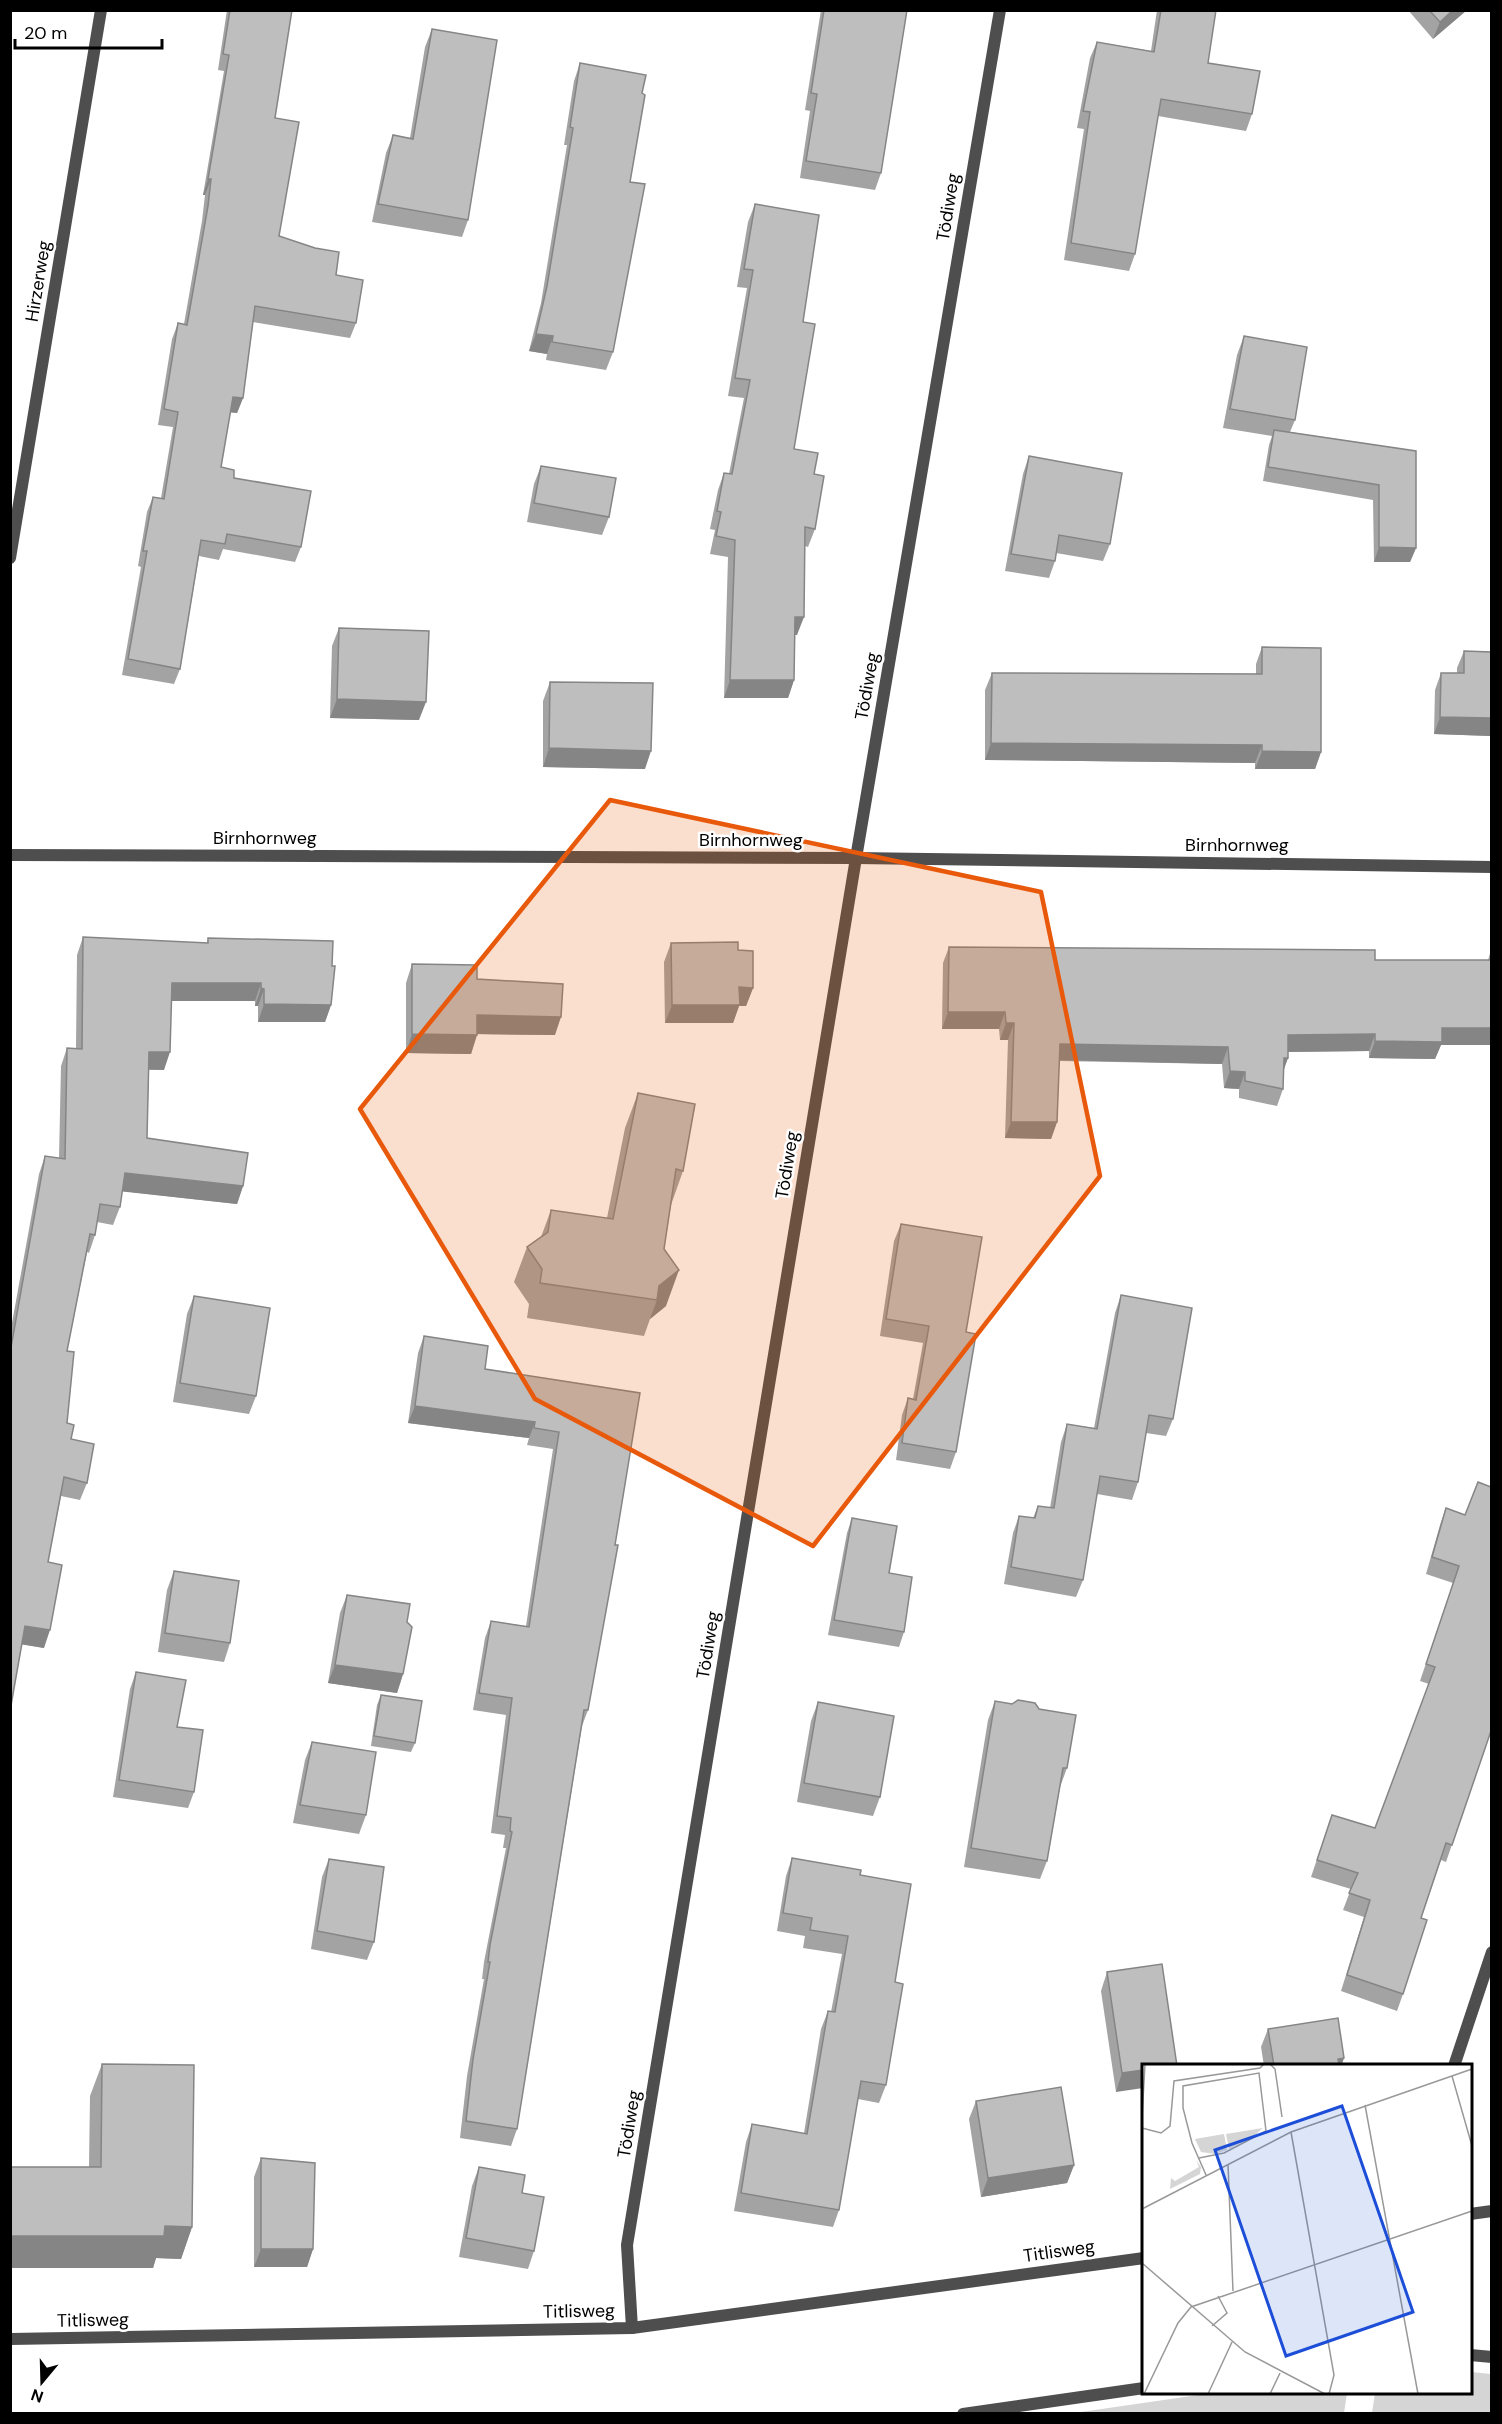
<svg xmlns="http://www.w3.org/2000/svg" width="1502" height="2424" viewBox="0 0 1502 2424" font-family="'DM Sans',sans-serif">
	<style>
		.green { fill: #d5d5d5 }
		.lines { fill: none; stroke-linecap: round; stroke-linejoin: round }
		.lane { stroke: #4e4e4e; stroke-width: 12 }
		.street { stroke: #4e4e4e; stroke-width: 12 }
		.wall { fill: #a3a3a3 }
		.shaded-wall { fill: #858585 }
		.building { fill: #bebebe; stroke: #858585; stroke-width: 1.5 }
		.marked { fill: #e8590c; fill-opacity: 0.2; stroke: #e8590c; stroke-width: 4.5; stroke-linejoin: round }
		.labels { text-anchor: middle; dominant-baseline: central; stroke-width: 5; stroke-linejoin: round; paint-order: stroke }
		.street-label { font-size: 18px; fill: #000; stroke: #fff }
		.inset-road { fill: none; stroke: #999; stroke-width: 1.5 }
		.view { fill: #1d4ed8; fill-opacity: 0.15; stroke: #1d4ed8; stroke-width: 3 }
		.inset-edge { fill: none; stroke: #000; stroke-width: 3 }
	</style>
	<rect width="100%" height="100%" fill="#fff"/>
	<g class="green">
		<polygon points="1471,2372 1491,2374 1491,2413 1372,2413 1375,2393 1470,2392"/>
		<polygon points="1212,2393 1347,2393 1344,2413 1074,2413"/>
	</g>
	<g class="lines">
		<g class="lane">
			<polyline points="1470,2355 1492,2357"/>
			<polyline points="963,2414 1144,2388"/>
		</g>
		<g class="street">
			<polyline points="10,558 101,10"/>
			<polyline points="10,855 856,858 1492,867"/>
			<polyline points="1454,2066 1492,1952"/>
			<polyline points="1470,2214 1492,2211"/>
			<polyline points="632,2328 627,2245 856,858 1000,10"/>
			<polyline points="10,2339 632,2328 1144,2258"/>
		</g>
	</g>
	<g class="wall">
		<polygon points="227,10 292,10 275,118 279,236 336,275 356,323 350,338 253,322 243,398 237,413 230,412 221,467 234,478 301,547 295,562 223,549 219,560 199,556 180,669 174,684 122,675 141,567 138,566 147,512 153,497 161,498 173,427 158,425 172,339 178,323 184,324 202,221 205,195 203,195 224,71 218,70"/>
		<polygon points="821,10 907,10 881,173 875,190 800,178 810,111 805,110"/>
		<polygon points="1157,10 1216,10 1208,63 1252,114 1246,131 1158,116 1135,254 1129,271 1064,260 1084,129 1077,128 1090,58 1097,42 1151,51"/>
		<polygon points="1408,10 1467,10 1433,39"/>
		<polygon points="432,29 468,220 462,237 372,222 386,153 393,135 410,138 425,47"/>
		<polygon points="580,63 642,93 630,182 613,352 606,370 546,360 547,354 529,351 541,303 567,145 564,145 574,81"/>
		<polygon points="755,204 803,322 794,449 814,474 815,529 808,547 805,546 797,635 795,635 794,680 788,698 724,698 728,557 710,554 715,530 710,529 718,490 724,473 729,474 744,398 728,396 747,288 737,287 748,222"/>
		<polygon points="1244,336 1295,420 1290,432 1416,451 1416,548 1410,562 1374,562 1373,500 1263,481 1269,445 1272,436 1223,428 1237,355"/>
		<polygon points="1029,456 1110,544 1103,561 1056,553 1055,561 1049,578 1005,571 1023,474"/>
		<polygon points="541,466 609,517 602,535 527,522 534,484"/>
		<polygon points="339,628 419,720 330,718 332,646"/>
		<polygon points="1262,647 1321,752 1315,769 1255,769 1255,763 985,760 985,690 992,673 1256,674 1256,664"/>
		<polygon points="1464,651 1491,652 1491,736 1434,734 1435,690 1441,673 1457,673 1457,668"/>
		<polygon points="550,682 645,769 543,767 543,701"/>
		<polygon points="83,937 207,943 208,938 331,1005 325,1022 258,1022 258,1006 255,1006 255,1001 172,1001 164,1070 149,1070 147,1138 243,1186 237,1204 122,1191 120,1207 113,1225 97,1222 95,1235 89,1253 87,1252 67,1351 67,1423 71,1439 87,1483 80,1500 61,1496 48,1562 44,1648 22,1644 10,1711 10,1334 39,1174 45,1156 59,1158 61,1066 67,1048 76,1049 77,955"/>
		<polygon points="671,943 738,950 753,988 746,1006 739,1006 733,1023 665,1023 664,962"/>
		<polygon points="949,947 1375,960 1488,960 1491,950 1491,1045 1441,1045 1435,1059 1369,1058 1369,1051 1288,1052 1288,1058 1283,1070 1283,1089 1277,1106 1239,1098 1239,1089 1224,1088 1222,1064 1059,1061 1057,1122 1051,1139 1005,1138 1008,1040 1000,1040 999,1029 942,1029 943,963"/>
		<polygon points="412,964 477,979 555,1035 477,1034 471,1054 406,1053 406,983"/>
		<polygon points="638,1093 683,1171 671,1205 664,1249 666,1306 650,1319 644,1336 527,1318 529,1304 514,1282 527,1247 541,1237 551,1210 607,1218 625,1128"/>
		<polygon points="901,1224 966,1332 956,1452 950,1469 896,1460 902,1415 908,1398 913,1399 923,1343 880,1336 894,1241"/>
		<polygon points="1121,1295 1173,1419 1166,1436 1146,1433 1138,1482 1132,1500 1097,1494 1083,1580 1076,1597 1004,1584 1013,1533 1019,1516 1033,1518 1038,1506 1050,1508 1061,1442 1067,1424 1094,1428 1115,1313"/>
		<polygon points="194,1296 256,1396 249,1414 173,1402 187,1314"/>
		<polygon points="424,1336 485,1369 640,1393 588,1710 582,1726 517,2129 511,2146 460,2138 467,2076 484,1979 482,1979 484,1962 506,1848 503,1848 505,1835 491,1833 506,1715 473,1710 485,1638 491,1621 526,1626 553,1449 527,1445 529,1438 408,1423 418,1353"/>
		<polygon points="1446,1508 1465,1515 1491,1731 1446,1862 1441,1860 1421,1918 1403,1994 1397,2011 1341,1991 1364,1917 1343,1910 1351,1889 1311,1877 1332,1815 1375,1828 1429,1684 1420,1681 1453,1583 1426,1574 1440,1525"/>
		<polygon points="852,1518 889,1573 904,1632 899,1647 828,1635 847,1533"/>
		<polygon points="174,1571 230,1643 224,1662 158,1652 167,1590"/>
		<polygon points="347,1595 403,1674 397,1693 328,1683 340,1613"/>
		<polygon points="136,1672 194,1792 188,1808 113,1797 130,1689"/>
		<polygon points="381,1695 415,1743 411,1752 371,1746 377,1705"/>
		<polygon points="995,1701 1067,1768 1060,1787 1047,1861 1040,1879 964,1867 988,1720"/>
		<polygon points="818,1702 880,1797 873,1816 797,1802 811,1721"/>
		<polygon points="312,1742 366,1815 359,1834 293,1823 305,1760"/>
		<polygon points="792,1858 860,1875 895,1982 886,2085 879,2103 858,2099 839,2210 833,2227 734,2211 746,2142 752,2124 804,2133 821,2029 828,2011 831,2012 842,1954 803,1948 805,1936 777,1931 786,1876"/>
		<polygon points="329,1859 374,1942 367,1960 311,1949 322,1877"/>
		<polygon points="1107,1972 1177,2066 1116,2092 1101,1991"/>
		<polygon points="1268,2029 1344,2058 1341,2066 1264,2066 1261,2047"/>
		<polygon points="102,2064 192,2227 181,2259 156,2258 153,2268 10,2268 10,2167 89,2167 90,2096"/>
		<polygon points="976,2101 1074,2165 1067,2183 981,2197 969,2119"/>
		<polygon points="261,2158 313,2249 307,2267 254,2267 254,2177"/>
		<polygon points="479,2167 522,2193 534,2251 528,2269 459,2257 472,2186"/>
	</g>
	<g class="shaded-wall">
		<polygon points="1453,10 1467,10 1433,39 1440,22"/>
		<polygon points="208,179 211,179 205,195 203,195"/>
		<polygon points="536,334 553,336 547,354 529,351"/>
		<polygon points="233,397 243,398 237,413 227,412"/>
		<polygon points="1379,547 1416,548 1410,562 1374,562"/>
		<polygon points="795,617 804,617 797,635 789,635"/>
		<polygon points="730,680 794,680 788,698 724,698"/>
		<polygon points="337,699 426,702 419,720 330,718"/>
		<polygon points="1440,717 1491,718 1491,736 1434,734"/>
		<polygon points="991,743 1262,745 1255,763 985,760"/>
		<polygon points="549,748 651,751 645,769 543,767"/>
		<polygon points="1262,751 1321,752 1315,769 1255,769"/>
		<polygon points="172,983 261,983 255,1001 166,1001"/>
		<polygon points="739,987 753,988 746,1006 739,1006 733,1023 665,1023 672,1005"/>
		<polygon points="261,988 264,989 258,1006 255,1006"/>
		<polygon points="264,1004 331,1005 325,1022 258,1022"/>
		<polygon points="948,1012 1005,1012 999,1029 942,1029"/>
		<polygon points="477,1015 561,1017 555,1035 471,1034"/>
		<polygon points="1006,1023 1014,1023 1008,1040 1000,1040"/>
		<polygon points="1442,1028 1491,1028 1491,1045 1441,1045 1435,1059 1369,1058 1375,1041"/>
		<polygon points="412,1034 477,1035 471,1054 406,1053"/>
		<polygon points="1375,1034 1369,1051 1282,1052 1288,1035"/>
		<polygon points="1060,1044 1228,1047 1222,1064 1054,1060"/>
		<polygon points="149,1052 170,1052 164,1070 143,1069"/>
		<polygon points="1284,1058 1288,1058 1282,1075"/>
		<polygon points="1230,1071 1245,1072 1239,1089 1224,1088"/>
		<polygon points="1011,1122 1057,1122 1051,1139 1005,1138"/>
		<polygon points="125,1173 243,1186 237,1204 118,1191"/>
		<polygon points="679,1270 666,1306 650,1319 657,1300 659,1286"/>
		<polygon points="415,1406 535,1422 529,1438 408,1423"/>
		<polygon points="25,1626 50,1630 44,1648 19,1644"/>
		<polygon points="335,1665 403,1674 397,1693 328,1683"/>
		<polygon points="1344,2058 1341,2066 1335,2066 1338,2059"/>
		<polygon points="1143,2070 1143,2088 1116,2092 1122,2073"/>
		<polygon points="1074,2165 1067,2183 981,2197 988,2178"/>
		<polygon points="165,2226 192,2227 181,2259 156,2258 153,2268 10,2268 10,2236"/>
		<polygon points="261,2249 313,2249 307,2267 254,2267"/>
	</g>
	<g class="building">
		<polygon points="230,10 292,10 275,118 299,122 279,236 315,248 339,252 336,275 363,280 356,323 255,306 243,398 233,397 221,467 234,470 234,478 311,491 301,547 227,534 225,544 201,540 180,669 128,659 147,551 143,551 153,497 164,499 178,412 164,409 178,323 187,325 208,206 211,179 208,179 229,55 223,54"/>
		<polygon points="824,10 907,10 881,173 806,161 817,94 811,93"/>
		<polygon points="1161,10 1216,10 1208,63 1260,71 1252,114 1161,99 1135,254 1071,243 1090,112 1083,111 1097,42 1154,52"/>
		<polygon points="1429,10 1453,10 1440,22"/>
		<polygon points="432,29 497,40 468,220 378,204 393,135 413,139"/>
		<polygon points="580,63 646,75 642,93 645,95 630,182 645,184 613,352 552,342 553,336 536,334 547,286 573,128 570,127"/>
		<polygon points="755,204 819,215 803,322 815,324 794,449 818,453 814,474 824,476 815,529 805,527 804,617 795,617 794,680 730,680 735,540 716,536 721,512 717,511 724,473 732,474 750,380 735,378 753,270 744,269"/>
		<polygon points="1244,336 1307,347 1295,420 1230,409"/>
		<polygon points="1274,430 1416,451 1416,548 1379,547 1379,485 1268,467"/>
		<polygon points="1029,456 1122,473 1110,544 1059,535 1055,561 1011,554"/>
		<polygon points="541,466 616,478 609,517 534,503"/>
		<polygon points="339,628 429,631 426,702 337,699"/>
		<polygon points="1262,647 1321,648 1321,752 1262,751 1262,745 991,743 992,673 1262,674"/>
		<polygon points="1464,651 1491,652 1491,718 1440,717 1441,673 1464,673"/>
		<polygon points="550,682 653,683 651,751 549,748"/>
		<polygon points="83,937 208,943 208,938 333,941 332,966 335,966 331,1005 264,1004 264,989 261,988 261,983 172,983 170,1052 149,1052 147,1138 248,1153 243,1186 125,1173 120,1207 100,1204 95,1235 90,1234 67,1351 74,1352 67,1423 74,1425 71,1439 94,1444 87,1483 64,1477 48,1562 62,1565 50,1630 25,1626 10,1711 10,1353 45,1156 65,1159 67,1048 82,1049"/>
		<polygon points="738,942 738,950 753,951 753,988 739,987 740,1005 672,1005 671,943"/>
		<polygon points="949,947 1375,950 1375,960 1491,960 1491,1028 1442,1028 1442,1042 1375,1041 1375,1034 1288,1035 1288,1058 1284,1058 1283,1089 1245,1081 1245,1072 1230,1071 1228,1047 1060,1044 1057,1122 1011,1122 1014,1023 1006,1023 1005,1012 948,1012"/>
		<polygon points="412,964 477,965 477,979 563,984 561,1017 477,1015 477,1035 412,1034"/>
		<polygon points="638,1093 695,1104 683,1171 676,1169 664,1249 679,1270 659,1286 657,1300 540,1283 542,1269 527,1247 548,1232 551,1210 613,1219"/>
		<polygon points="901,1224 982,1237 966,1332 976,1334 956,1452 902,1443 908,1398 916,1400 929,1326 886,1319"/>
		<polygon points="1121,1295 1192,1308 1173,1419 1149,1415 1138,1482 1100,1476 1083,1580 1011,1567 1019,1516 1035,1518 1038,1506 1054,1508 1067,1424 1097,1429"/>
		<polygon points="194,1296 270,1308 256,1396 180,1383"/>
		<polygon points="424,1336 488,1346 485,1369 640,1393 615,1545 618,1545 588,1710 584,1710 517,2129 466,2121 473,2059 490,1962 488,1962 490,1945 512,1832 510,1831 511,1818 497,1816 512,1698 479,1693 491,1621 529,1627 559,1432 534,1428 535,1422 415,1406"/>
		<polygon points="1478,1482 1491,1487 1491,1731 1452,1845 1446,1843 1421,1918 1427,1920 1403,1994 1347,1975 1370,1900 1349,1893 1358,1873 1317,1860 1332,1815 1375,1828 1435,1667 1426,1664 1459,1566 1432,1557 1446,1508 1465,1515"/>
		<polygon points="852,1518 897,1526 889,1573 912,1577 904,1632 834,1620"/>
		<polygon points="174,1571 239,1581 230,1643 165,1633"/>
		<polygon points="347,1595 410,1604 407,1622 412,1627 403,1674 335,1665"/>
		<polygon points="136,1672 186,1680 177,1727 203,1730 194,1792 119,1780"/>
		<polygon points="381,1695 422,1701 415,1743 374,1736"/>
		<polygon points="1018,1700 1035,1703 1039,1709 1076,1715 1067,1768 1063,1768 1047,1861 971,1848 995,1701 1012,1704"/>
		<polygon points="818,1702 894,1716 880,1797 804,1783"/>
		<polygon points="312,1742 376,1752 366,1815 300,1805"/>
		<polygon points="792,1858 861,1870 860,1875 911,1884 895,1982 903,1984 886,2085 861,2081 839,2210 741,2193 752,2124 807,2134 828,2011 835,2012 848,1936 810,1930 812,1918 783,1913"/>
		<polygon points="329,1859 384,1867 374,1942 317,1931"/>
		<polygon points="1162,1964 1177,2066 1143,2066 1143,2070 1122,2073 1107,1972"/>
		<polygon points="1338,2018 1344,2058 1338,2059 1339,2066 1274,2066 1268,2029"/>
		<polygon points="102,2064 194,2065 192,2227 165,2226 164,2236 10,2236 10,2167 101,2167"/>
		<polygon points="1061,2087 1074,2165 988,2178 976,2101"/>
		<polygon points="261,2158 315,2163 313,2249 261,2249"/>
		<polygon points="479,2167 525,2175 522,2193 544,2197 534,2251 466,2238"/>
	</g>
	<path class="marked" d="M610 800 1041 892 1100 1176 813 1546 535 1399 360 1109Z"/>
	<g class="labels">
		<g class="street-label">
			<text transform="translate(948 207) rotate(-81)">Tödiweg</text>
			<text transform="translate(38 281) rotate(-81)">Hirzerweg</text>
			<text transform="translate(867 686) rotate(-80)">Tödiweg</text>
			<text x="265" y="838">Birnhornweg</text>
			<text x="751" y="840">Birnhornweg</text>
			<text x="1237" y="845">Birnhornweg</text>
			<text transform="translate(787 1165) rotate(-81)">Tödiweg</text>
			<text transform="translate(708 1645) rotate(-81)">Tödiweg</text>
			<text transform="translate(629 2124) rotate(-81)">Tödiweg</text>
			<text transform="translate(1059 2251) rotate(-8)">Titlisweg</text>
			<text transform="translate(579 2311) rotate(-1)">Titlisweg</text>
			<text transform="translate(93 2320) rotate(-1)">Titlisweg</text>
		</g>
	</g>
	<g transform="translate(1142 2064)">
		<rect width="330" height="330" fill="#fff"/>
		<path d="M121 64 112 72 87 85 84 70ZM82 70 85 86 73 90 59 88 53 75ZM54 96 59 103 58 110 28 125 29 114 33 117 57 103Z" fill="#d5d5d5"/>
		<path class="inset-road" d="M128 0 133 5 140 53M310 12 330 82M223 41 276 330M0 53 3 0M0 64 19 69 28 62 32 17 118 4 122 0M149 68 192 311 187 330M0 86V64M57 94 82 89 124 67 117 9 41 22V44L50 79 64 111M86 100 91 227M0 145 149 68 330 5M0 199 103 288 183 330M70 262 85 249 76 232M2 330 36 259 49 243 330 147M66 330 90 278M128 330 138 309"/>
		<path class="view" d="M200 42 271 248 144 292 73 86Z"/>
		<rect width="330" height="330" class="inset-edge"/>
	</g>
	<rect width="1502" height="2424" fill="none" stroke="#000000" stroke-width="24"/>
	<g transform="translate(42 2382) rotate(199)" stroke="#ffffff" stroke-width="4.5" paint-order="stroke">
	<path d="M0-4.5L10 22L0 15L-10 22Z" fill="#000000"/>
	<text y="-9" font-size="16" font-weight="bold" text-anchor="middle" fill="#000000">N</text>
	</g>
	<path d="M15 39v9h147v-9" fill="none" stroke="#000000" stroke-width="3"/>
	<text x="24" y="39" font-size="18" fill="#000000" stroke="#ffffff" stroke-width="4.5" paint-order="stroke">20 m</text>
</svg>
